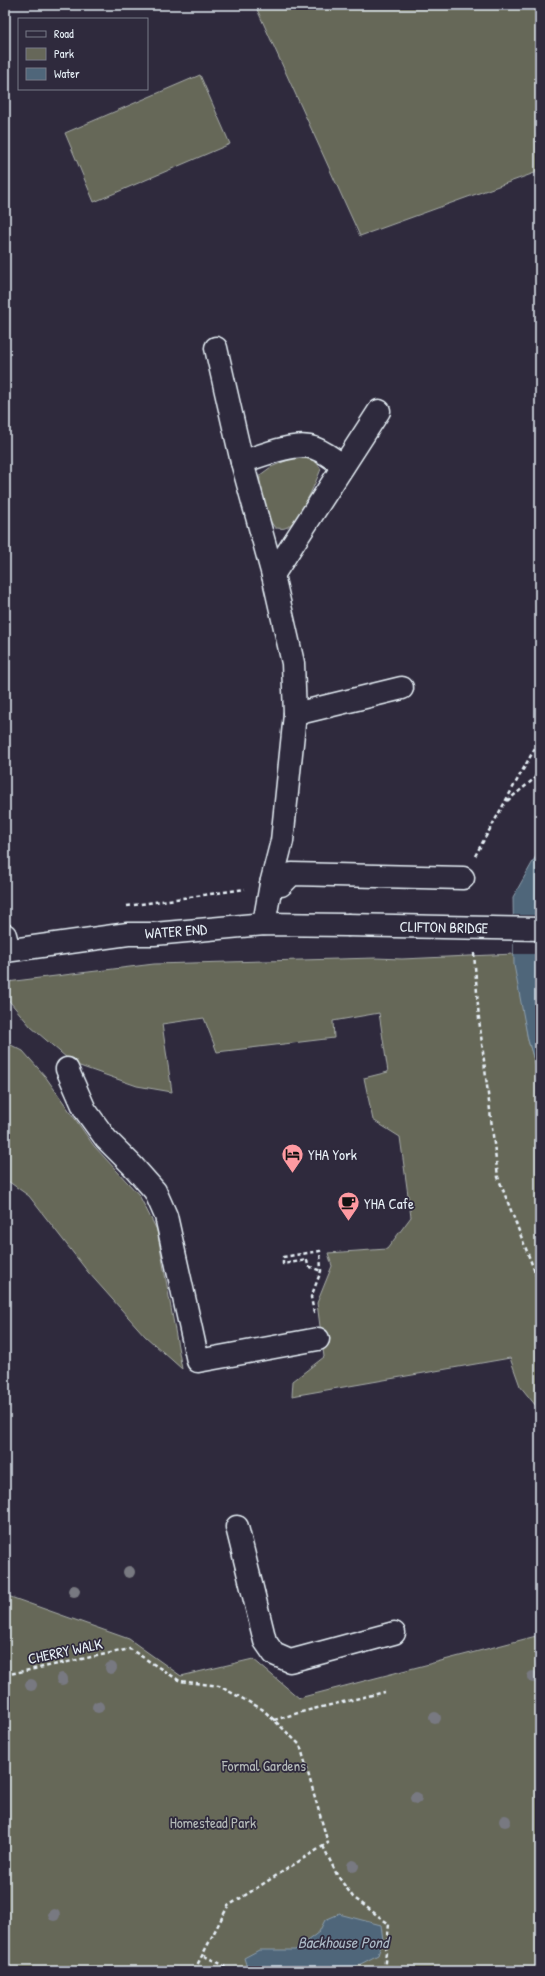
<svg xmlns="http://www.w3.org/2000/svg" width="545" height="1976" viewBox="0 0 545 1976" font-family="'Patrick Hand',sans-serif">
	<style>
		.green { fill: #666759; stroke: #a7aca8 }
		.water { fill: #4f667a; stroke: #8c9eac }
		.pier { fill: #2f2a3d }
		.lines { fill: none; stroke-linecap: round; stroke-linejoin: round }
		.minor-casing { stroke: #e8f1f8; stroke-width: 25 }
		.major-casing { stroke: #e8f1f8; stroke-width: 25 }
		.path { stroke: #e8f1f8; stroke-width: 2.5; stroke-dasharray: 4 3; stroke-linecap: butt }
		.minor { stroke: #2f2a3d; stroke-width: 22 }
		.major { stroke: #2f2a3d; stroke-width: 22 }
		.major-bridge-casing { stroke: #e8f1f8; stroke-width: 25; stroke-linecap: butt }
		.major-bridge { stroke: #2f2a3d; stroke-width: 22 }
		.tree { fill: #787981 }
		.labels { text-anchor: middle; dominant-baseline: central; stroke-width: 3.5; stroke-linejoin: round; paint-order: stroke }
		.street-label { font-size: 15px; fill: #e8f1f8; stroke: #2f2a3d }
		.poi-label { font-size: 15px; fill: #e8f1f8; stroke: #2f2a3d; text-anchor: start }
		.park-label { font-size: 15px; fill: #b4bab8; stroke: #2f2a3d }
		.water-label { font-size: 16px; font-style: italic; fill: #abb9c6; stroke: #2f2a3d }
	</style>
	<rect width="100%" height="100%" fill="#2f2a3d"/>
	<filter id="ink" filterUnits="userSpaceOnUse"><feTurbulence type="fractalNoise" baseFrequency=".025" numOctaves="2"/><feDisplacementMap in="SourceGraphic" scale="8" xChannelSelector="R" yChannelSelector="G"/><feConvolveMatrix kernelMatrix="1 2 1 2 8 2 1 2 1" color-interpolation-filters="sRGB"/></filter>
	<g filter="url(#ink)">
		<g class="green">
			<polygon points="255,5 540,5 540,171 360,236"/>
			<polygon points="200,75 230,144 94,202 65,133"/>
			<path d="M300 455 314 459 321 469C316 482 298 524 285 528 283 529 278 528 275 528 265 515 258 492 260 475L271 467Z"/>
			<polygon points="514,954 528,1040 540,1080 540,1411 520,1386 510,1358 292,1396 293,1381 324,1357 317,1303 332,1266 328,1253 387,1249 411,1217 400,1137 373,1120 364,1078 388,1072 379,1013 333,1021 334,1038 217,1052 204,1018 162,1024 172,1092 137,1086 74,1064 31,1027 5,996 7,982 154,964 375,958 402,959"/>
			<polygon points="5,1039 11,1045 23,1051 45,1076 94,1146 139,1195 157,1230 182,1369 145,1336 88,1272 29,1196 5,1179"/>
			<polygon points="5,1595 129,1639 181,1676 253,1659 299,1698 540,1635 540,1971 5,1971"/>
		</g>
		<g class="water">
			<polygon points="540,849 540,1080 528,1040 514,965 513,897"/>
			<polygon points="339,1914 381,1925 383,1940 378,1955 347,1971 248,1971 244,1958 259,1950 295,1950 319,1932 325,1920"/>
		</g>
		<polygon class="pier" points="513,915 540,915 540,954 514,954"/>
		<g class="lines">
			<defs>
				<g id="minor">
					<polyline points="216,348 242,462 273,575 293,663 295,714 282,841 271,884 264,924"/>
					<path d="M242 462C260 456 296 441 314 448 325 452 334 459 343 466"/>
					<polyline points="273,575 379,411"/>
					<polyline points="295,714 402,688"/>
					<polyline points="271,884 281,885 292,874 463,878"/>
					<polyline points="5,935 9,950"/>
					<polyline points="67,1069 85,1110 106,1139 132,1165 155,1191 166,1216 198,1361 318,1339"/>
					<polyline points="237,1527 265,1641 274,1654 290,1661 394,1633"/>
				</g>
				<polyline id="major" points="5,951 128,934 154,934 264,924 347,925"/>
			</defs>
			<use href="#minor" class="minor-casing"/>
			<use href="#major" class="major-casing"/>
			<g class="path">
				<polyline points="507,801 534,779 540,768"/>
				<polyline points="475,856 540,739"/>
				<polyline points="127,906 245,889"/>
				<polyline points="474,953 479,1019 498,1177 540,1285"/>
				<polyline points="314,1313 311,1297 321,1271 320,1251 283,1257 283,1264 307,1260 308,1266 321,1271"/>
				<polyline points="5,1675 130,1649 180,1681 219,1686 262,1709 274,1720 300,1745 328,1843 228,1906 194,1971"/>
				<polyline points="274,1720 305,1711 385,1692"/>
				<polyline points="323,1846 337,1875 353,1897 389,1924 384,1971"/>
				<polyline points="204,1956 223,1965 227,1971"/>
			</g>
			<use href="#minor" class="minor"/>
			<use href="#major" class="major"/>
			<defs>
				<polyline id="major-bridge" points="347,925 540,929"/>
			</defs>
			<use href="#major-bridge" class="major-bridge-casing"/>
			<use href="#major-bridge" class="major-bridge"/>
		</g>
		<g class="tree">
			<circle cx="129" cy="1572" r="6"/>
			<circle cx="74" cy="1591" r="6"/>
			<circle cx="111" cy="1668" r="6"/>
			<circle cx="533" cy="1677" r="6"/>
			<circle cx="62" cy="1679" r="6"/>
			<circle cx="31" cy="1685" r="6"/>
			<circle cx="98" cy="1707" r="6"/>
			<circle cx="435" cy="1718" r="6"/>
			<circle cx="416" cy="1798" r="6"/>
			<circle cx="505" cy="1821" r="6"/>
			<circle cx="353" cy="1866" r="6"/>
			<circle cx="54" cy="1915" r="6"/>
		</g>
	</g>
	<defs>
		<symbol id="hotel-pin" viewBox="-11 -11 22 30"><path d="M0 17L-7.5 6A9.5 9.5 0 1 1 7.5 6Z" fill="#ff9aa2" stroke="#2f2a3d"/><path d="M-6-4.5h1.5V1H6V5H4.5V3h-9V5H-6ZM-4 0a1.8 1.8 0 1 1 3.6 0ZM.5 0V-2.5h3Q6-2.5 6 0Z" fill="#111"/></symbol>
		<symbol id="cafe-pin" viewBox="-11 -11 22 30"><path d="M0 17L-7.5 6A9.5 9.5 0 1 1 7.5 6Z" fill="#ff9aa2" stroke="#2f2a3d"/><path d="M-5.5-4.5H6V0H3Q3 3.5 0 3.5H-2.5Q-5.5 3.5-5.5 0ZM3-3.2v2h1.7v-2ZM-6 4.5H4V6H-6Z" fill="#111"/></symbol>
	</defs>
	<g fill-rule="evenodd">
		<use href="#hotel-pin" x="280" y="1142" width="25" height="34"/>
		<use href="#cafe-pin" x="336" y="1190" width="25" height="34"/>
	</g>
	<g class="labels">
		<g class="street-label">
			<text transform="translate(444 927) rotate(1)">CLIFTON BRIDGE</text>
			<text transform="translate(176 931) rotate(-4)">WATER END</text>
			<text transform="translate(65 1651) rotate(-12)">CHERRY WALK</text>
		</g>
		<g class="poi-label">
			<text x="308" y="1154">YHA York</text>
			<text x="364" y="1203">YHA Cafe</text>
		</g>
		<g class="park-label">
			<text x="264" y="1765">Formal Gardens</text>
			<text x="213" y="1822">Homestead Park</text>
		</g>
		<g class="water-label">
			<text x="343" y="1942">Backhouse Pond</text>
		</g>
	</g>
	<rect width="545" height="1976" fill="none" stroke="#2f2a3d" stroke-width="20"/>
	<rect x="10" y="10" width="525" height="1956" fill="none" stroke="#e8f1f8" stroke-width="1.5" filter="url(#ink)"/>
	<rect x="18" y="18" width="130" height="72" fill="#2f2a3d" stroke="#797a88"/>
	<rect x="26" y="31" width="20" height="6" fill="#2f2a3d" stroke="#797a88"/>
	<text x="54" y="38" font-size="12" fill="#e8f1f8">Road</text>
	<rect x="26" y="48" width="20" height="12" fill="#666759" stroke="#797a88"/>
	<text x="54" y="58" font-size="12" fill="#e8f1f8">Park</text>
	<rect x="26" y="68" width="20" height="12" fill="#4f667a" stroke="#797a88"/>
	<text x="54" y="78" font-size="12" fill="#e8f1f8">Water</text>
</svg>
